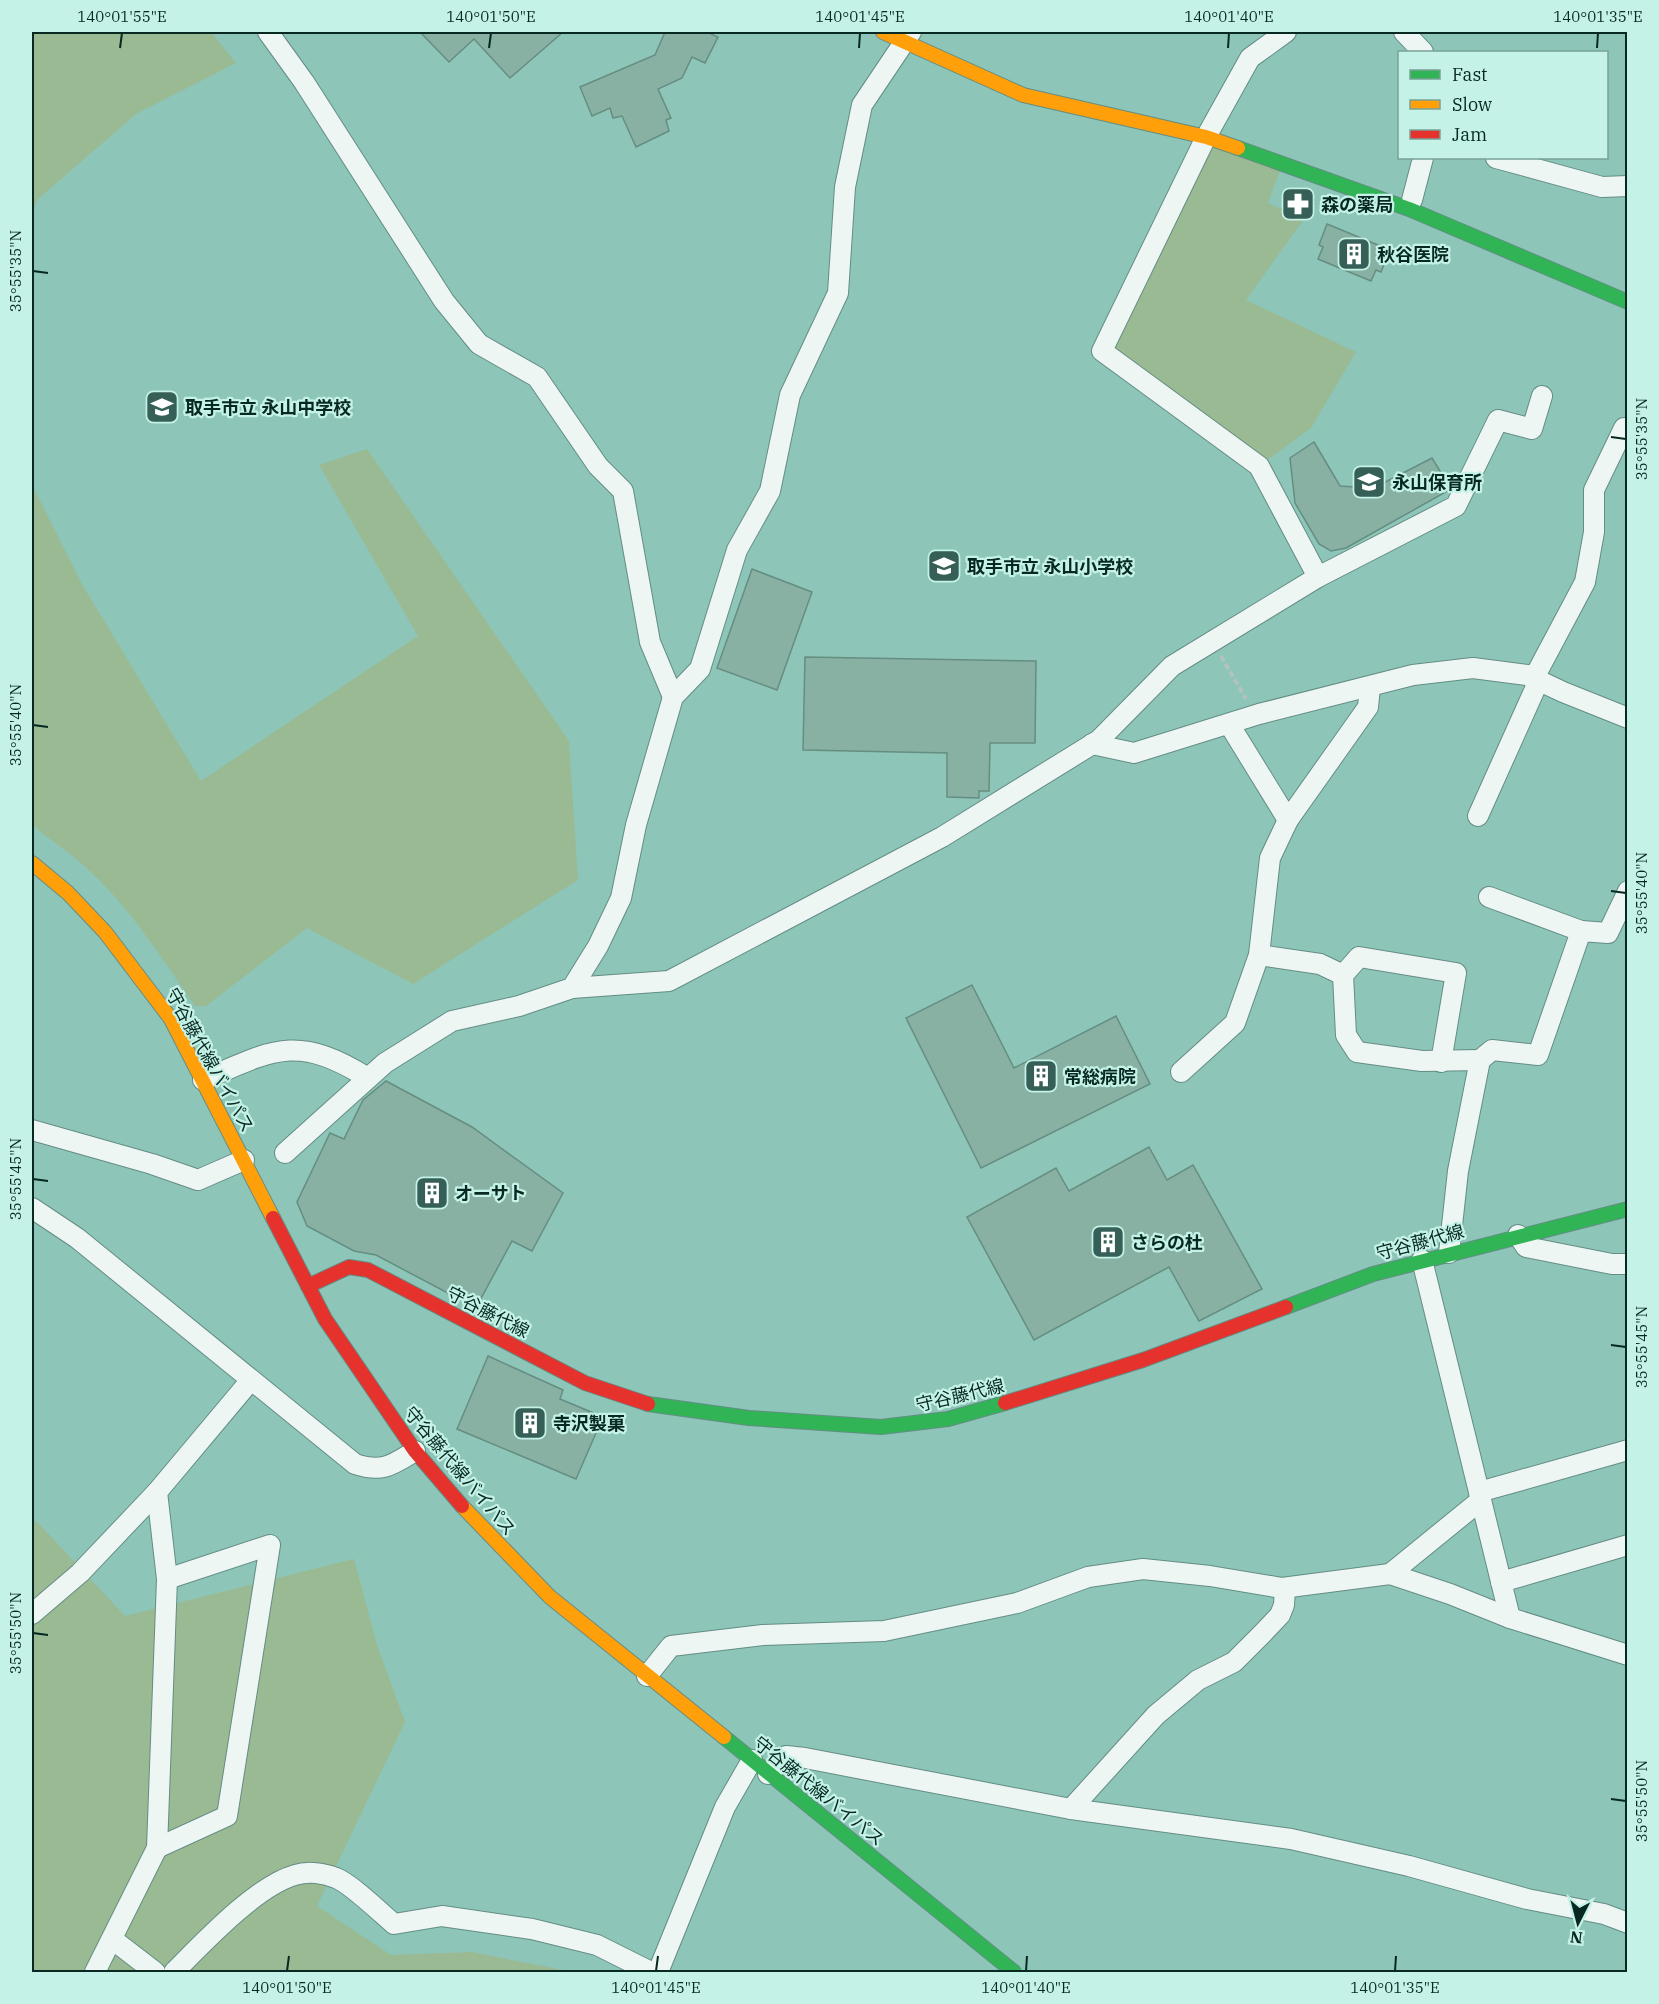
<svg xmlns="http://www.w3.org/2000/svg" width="1659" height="2004" viewBox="0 0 1659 2004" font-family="'IBM Plex Serif','Noto Sans JP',serif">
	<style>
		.green { fill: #9aba93 }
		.building { fill: #88b1a3; stroke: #658e81; stroke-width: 1.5 }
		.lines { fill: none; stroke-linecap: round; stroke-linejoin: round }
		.street-casing { stroke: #648d84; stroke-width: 22 }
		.fast-casing { stroke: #648d84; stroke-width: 16 }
		.slow-casing { stroke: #648d84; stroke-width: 16 }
		.jam-casing { stroke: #648d84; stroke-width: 16 }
		.path { stroke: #b2c2be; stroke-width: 4; stroke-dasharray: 6 3; stroke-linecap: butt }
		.street { stroke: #eef6f4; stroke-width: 20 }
		.fast { stroke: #30b455; stroke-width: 14 }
		.slow { stroke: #ff9f0a; stroke-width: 14 }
		.jam { stroke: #e5322d; stroke-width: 14 }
		.ticks { fill: none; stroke: #072922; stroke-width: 2 }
		.labels { text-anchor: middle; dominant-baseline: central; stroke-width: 4.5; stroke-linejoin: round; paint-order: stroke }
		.poi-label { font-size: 18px; font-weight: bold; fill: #072922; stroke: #c4f2e6; text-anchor: start }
		.street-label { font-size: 18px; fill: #072922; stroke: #c4f2e6 }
		.neatline { fill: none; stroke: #072922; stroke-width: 2 }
		.ticks-label { font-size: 15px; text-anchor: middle; fill: #072922 }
	</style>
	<rect width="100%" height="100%" fill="#8dc5b9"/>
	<g class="green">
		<polygon points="32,32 211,32 236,63 136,114 38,199 32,214"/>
		<polygon points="1206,137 1282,165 1268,203 1304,219 1246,300 1356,352 1311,428 1259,466 1102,351"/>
		<path d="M367 449 569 741 578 880 413 984 307 928 206 1006H195C161 957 128 904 83 865 66 850 48 838 32 825V485L83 586 201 781 418 636 319 465Z"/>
		<polygon points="32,1519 41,1526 125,1616 354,1559 377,1645 405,1722 317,1906 391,1955 472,1952 573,1972 32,1972"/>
	</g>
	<g class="building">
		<polygon points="420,32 563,32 510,78 474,39 449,62"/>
		<polygon points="665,32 707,32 718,37 705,63 692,57 682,78 658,89 671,118 666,120 669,131 636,147 622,116 613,118 610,108 592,116 580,87 655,55"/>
		<polygon points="1289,191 1314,200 1308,218 1282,209"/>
		<polygon points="1327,224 1390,250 1381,272 1376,270 1371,281 1318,259 1323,247 1319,245"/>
		<polygon points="1314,442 1340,486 1356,487 1364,493 1432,458 1451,489 1346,548 1331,551 1319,544 1295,503 1290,458"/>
		<polygon points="752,569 812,592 777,690 717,668"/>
		<polygon points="805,657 1036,661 1035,743 990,743 989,791 979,791 979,798 947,797 947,753 803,750"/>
		<polygon points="972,985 1014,1068 1116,1016 1150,1084 981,1168 906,1018"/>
		<polygon points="386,1081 472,1127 563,1193 532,1251 512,1241 478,1304 462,1294 459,1299 376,1255 354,1251 307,1226 297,1202 330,1133 344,1139 363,1100"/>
		<polygon points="1149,1147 1167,1180 1193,1165 1262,1289 1199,1321 1169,1267 1034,1340 967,1217 1056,1168 1069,1191"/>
		<polygon points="488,1356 563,1390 560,1399 603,1417 576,1479 457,1429"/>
	</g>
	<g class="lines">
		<defs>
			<g id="street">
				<polyline points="268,32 304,82 444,301 479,344 537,377 598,466 623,491 650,642 673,697"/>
				<polyline points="1404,32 1423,52"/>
				<polyline points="1496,158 1602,187 1628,186"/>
				<polyline points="1412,200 1423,158"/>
				<polyline points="1318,577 1456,506 1498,420 1532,429 1542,396"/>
				<polyline points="1534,678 1585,582 1594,532 1594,490 1624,428"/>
				<polyline points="1229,724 1288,820 1368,707 1370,687"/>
				<polyline points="1092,744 1134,753 1259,714 1413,675 1473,668 1527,675 1563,692 1628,718"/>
				<polyline points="1478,816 1539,680"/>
				<polyline points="1489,897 1581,931"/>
				<polyline points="1259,955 1320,964 1343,975 1346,1035 1357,1052 1422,1061 1480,1060"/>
				<polyline points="1343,975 1359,957 1456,973 1441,1062"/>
				<polyline points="572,988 669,981 942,837 1099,740 1172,666 1318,577 1259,466 1102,351 1206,137 1250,58 1286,32"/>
				<polyline points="1181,1072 1235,1023 1259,955 1270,858 1288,820"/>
				<path d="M203 1080C274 1049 297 1034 368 1078"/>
				<polyline points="32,1130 152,1164 198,1180 244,1160"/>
				<polyline points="285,1153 385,1063 452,1021 519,1006 572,988 598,946 621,898 636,825 673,697 700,669 737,550 770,491 790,395 838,293 845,187 862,105 911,32"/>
				<path d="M32 1208 77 1238 355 1464C383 1473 392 1465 415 1451"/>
				<polyline points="1518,1235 1526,1247 1612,1264 1628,1264"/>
				<polyline points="1449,1253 1458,1171 1480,1060 1492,1050 1538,1055 1581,931 1608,933 1628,891"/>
				<polyline points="1422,1260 1510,1618 1628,1655"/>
				<polyline points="1479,1492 1628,1450"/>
				<polyline points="1390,1574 1481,1500"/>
				<polyline points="1501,1582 1628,1545"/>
				<polyline points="32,1614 80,1573 157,1492"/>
				<polyline points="647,1676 671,1646 763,1635 884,1631 1017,1603 1088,1577 1143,1569 1210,1576 1282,1588 1390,1574 1450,1594 1510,1618"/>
				<polyline points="768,1774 786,1756 805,1758 1071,1809 1291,1839 1409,1866 1527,1899 1604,1914 1628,1923"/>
				<polyline points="1071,1809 1156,1715 1198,1680 1234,1662 1263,1633 1280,1615 1284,1605 1285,1588"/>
				<polyline points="157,1848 227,1816 270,1545 167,1579"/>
				<polyline points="112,1939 155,1972"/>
				<polyline points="95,1972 157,1848 167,1579 157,1492 251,1380"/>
				<path d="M174 1972C203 1943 256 1886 295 1875 308 1871 324 1873 336 1878 350 1883 381 1913 394 1924L442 1916 532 1929 597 1945 651 1972"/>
				<polyline points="658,1972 725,1807 752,1760"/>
			</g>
			<g id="fast">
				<polyline points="1238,148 1409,209 1628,302"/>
				<polyline points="1286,1307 1373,1274 1628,1209"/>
				<polyline points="648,1404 749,1418 881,1427 948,1419 1005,1403"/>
				<polyline points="724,1737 1014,1972"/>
			</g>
			<g id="slow">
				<polyline points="883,32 1023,95 1206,137 1238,148"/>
				<polyline points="32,863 68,893 105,932 171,1019 273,1218"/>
				<polyline points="462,1506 550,1597 724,1737"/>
			</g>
			<g id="jam">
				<polyline points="273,1218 325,1319 415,1451 462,1506"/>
				<polyline points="308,1286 349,1267 368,1270 585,1383 648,1404"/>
				<polyline points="1005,1403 1143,1360 1286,1307"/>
			</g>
		</defs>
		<use href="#street" class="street-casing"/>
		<use href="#fast" class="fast-casing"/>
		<use href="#slow" class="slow-casing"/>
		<use href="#jam" class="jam-casing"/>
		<polyline class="path" points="1221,656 1246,699"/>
		<use href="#street" class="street"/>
		<use href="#fast" class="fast"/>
		<use href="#slow" class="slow"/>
		<use href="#jam" class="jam"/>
	</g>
	<path class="ticks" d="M120 48 122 33M489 48 491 33M859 48 860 33M1228 48 1229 33M1597 48 1598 33M33 271 48 273M1611 437 1626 439M33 725 48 727M1611 891 1626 893M33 1179 48 1181M1611 1345 1626 1347M33 1633 48 1635M1611 1799 1626 1801M287 1971 289 1956M656 1971 658 1956M1026 1971 1027 1956M1395 1971 1396 1956"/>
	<defs>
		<symbol id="pharmacy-square" viewBox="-11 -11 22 22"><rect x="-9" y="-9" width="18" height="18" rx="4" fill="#366057" stroke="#c4f2e6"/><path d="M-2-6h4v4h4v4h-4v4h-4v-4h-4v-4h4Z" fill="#fff"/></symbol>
		<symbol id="building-square" viewBox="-11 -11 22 22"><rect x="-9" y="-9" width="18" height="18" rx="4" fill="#366057" stroke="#c4f2e6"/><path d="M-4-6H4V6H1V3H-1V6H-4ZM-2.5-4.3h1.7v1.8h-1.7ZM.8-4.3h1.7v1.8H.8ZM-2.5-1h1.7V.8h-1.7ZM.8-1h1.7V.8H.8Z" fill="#fff"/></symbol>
		<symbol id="school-square" viewBox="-11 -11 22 22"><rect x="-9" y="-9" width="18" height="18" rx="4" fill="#366057" stroke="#c4f2e6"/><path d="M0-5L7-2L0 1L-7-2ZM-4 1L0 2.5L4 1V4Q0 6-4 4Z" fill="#fff"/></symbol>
	</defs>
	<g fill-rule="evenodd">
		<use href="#pharmacy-square" x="1279" y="185" width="38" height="38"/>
		<use href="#building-square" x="1335" y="235" width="38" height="38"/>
		<use href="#school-square" x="143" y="388" width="38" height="38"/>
		<use href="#school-square" x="1350" y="463" width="38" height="38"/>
		<use href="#school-square" x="925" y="547" width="38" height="38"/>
		<use href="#building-square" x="1022" y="1057" width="38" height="38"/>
		<use href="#building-square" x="413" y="1174" width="38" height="38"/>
		<use href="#building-square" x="1089" y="1223" width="38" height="38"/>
		<use href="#building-square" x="511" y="1404" width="38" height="38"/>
	</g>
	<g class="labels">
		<g class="poi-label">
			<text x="1321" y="204">森の薬局</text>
			<text x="1377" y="254">秋谷医院</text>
			<text x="185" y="407">取手市立 永山中学校</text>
			<text x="1392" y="482">永山保育所</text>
			<text x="967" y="566">取手市立 永山小学校</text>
			<text x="1064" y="1076">常総病院</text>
			<text x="455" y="1193">オーサト</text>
			<text x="1131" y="1242">さらの杜</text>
			<text x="553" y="1423">寺沢製菓</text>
		</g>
		<g class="street-label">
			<text transform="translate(210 1060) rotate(61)">守谷藤代線バイパス</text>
			<text transform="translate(1420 1242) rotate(-15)">守谷藤代線</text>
			<text transform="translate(488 1312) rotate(27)">守谷藤代線</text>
			<text transform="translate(960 1395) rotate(-13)">守谷藤代線</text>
			<text transform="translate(460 1471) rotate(50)">守谷藤代線バイパス</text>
			<text transform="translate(819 1791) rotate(39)">守谷藤代線バイパス</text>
		</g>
	</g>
	<rect width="1659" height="2004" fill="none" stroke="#c4f2e6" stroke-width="66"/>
	<rect x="1398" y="51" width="210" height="108" fill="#c4f2e6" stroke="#78a298" stroke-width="1.5"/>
	<rect x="1410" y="70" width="30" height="9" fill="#30b455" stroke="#78a298" stroke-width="1.5"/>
	<text x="1452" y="81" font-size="18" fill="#072922">Fast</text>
	<rect x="1410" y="100" width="30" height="9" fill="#ff9f0a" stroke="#78a298" stroke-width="1.5"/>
	<text x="1452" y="111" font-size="18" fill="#072922">Slow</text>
	<rect x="1410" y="130" width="30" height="9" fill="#e5322d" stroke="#78a298" stroke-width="1.5"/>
	<text x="1452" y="141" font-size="18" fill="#072922">Jam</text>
	<g transform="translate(1578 1923) rotate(186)" stroke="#c4f2e6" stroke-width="4.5" paint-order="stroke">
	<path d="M0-4.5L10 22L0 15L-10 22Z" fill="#072922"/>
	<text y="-9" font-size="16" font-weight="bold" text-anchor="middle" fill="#072922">N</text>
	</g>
	<rect x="33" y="33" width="1593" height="1938" class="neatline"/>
	<g class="ticks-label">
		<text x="122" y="22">140°01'55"E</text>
		<text x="491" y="22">140°01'50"E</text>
		<text x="860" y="22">140°01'45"E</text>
		<text x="1229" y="22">140°01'40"E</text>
		<text x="1598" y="22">140°01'35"E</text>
		<text transform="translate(16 271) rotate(-90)" y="5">35°55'35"N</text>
		<text transform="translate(1642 439) rotate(-90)" y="5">35°55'35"N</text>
		<text transform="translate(16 725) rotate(-90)" y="5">35°55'40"N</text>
		<text transform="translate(1642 893) rotate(-90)" y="5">35°55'40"N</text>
		<text transform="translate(16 1179) rotate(-90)" y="5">35°55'45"N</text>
		<text transform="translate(1642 1347) rotate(-90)" y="5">35°55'45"N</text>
		<text transform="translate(16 1633) rotate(-90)" y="5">35°55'50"N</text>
		<text transform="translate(1642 1801) rotate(-90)" y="5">35°55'50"N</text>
		<text x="287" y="1993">140°01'50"E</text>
		<text x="656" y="1993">140°01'45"E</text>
		<text x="1026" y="1993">140°01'40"E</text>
		<text x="1395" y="1993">140°01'35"E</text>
	</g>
</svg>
